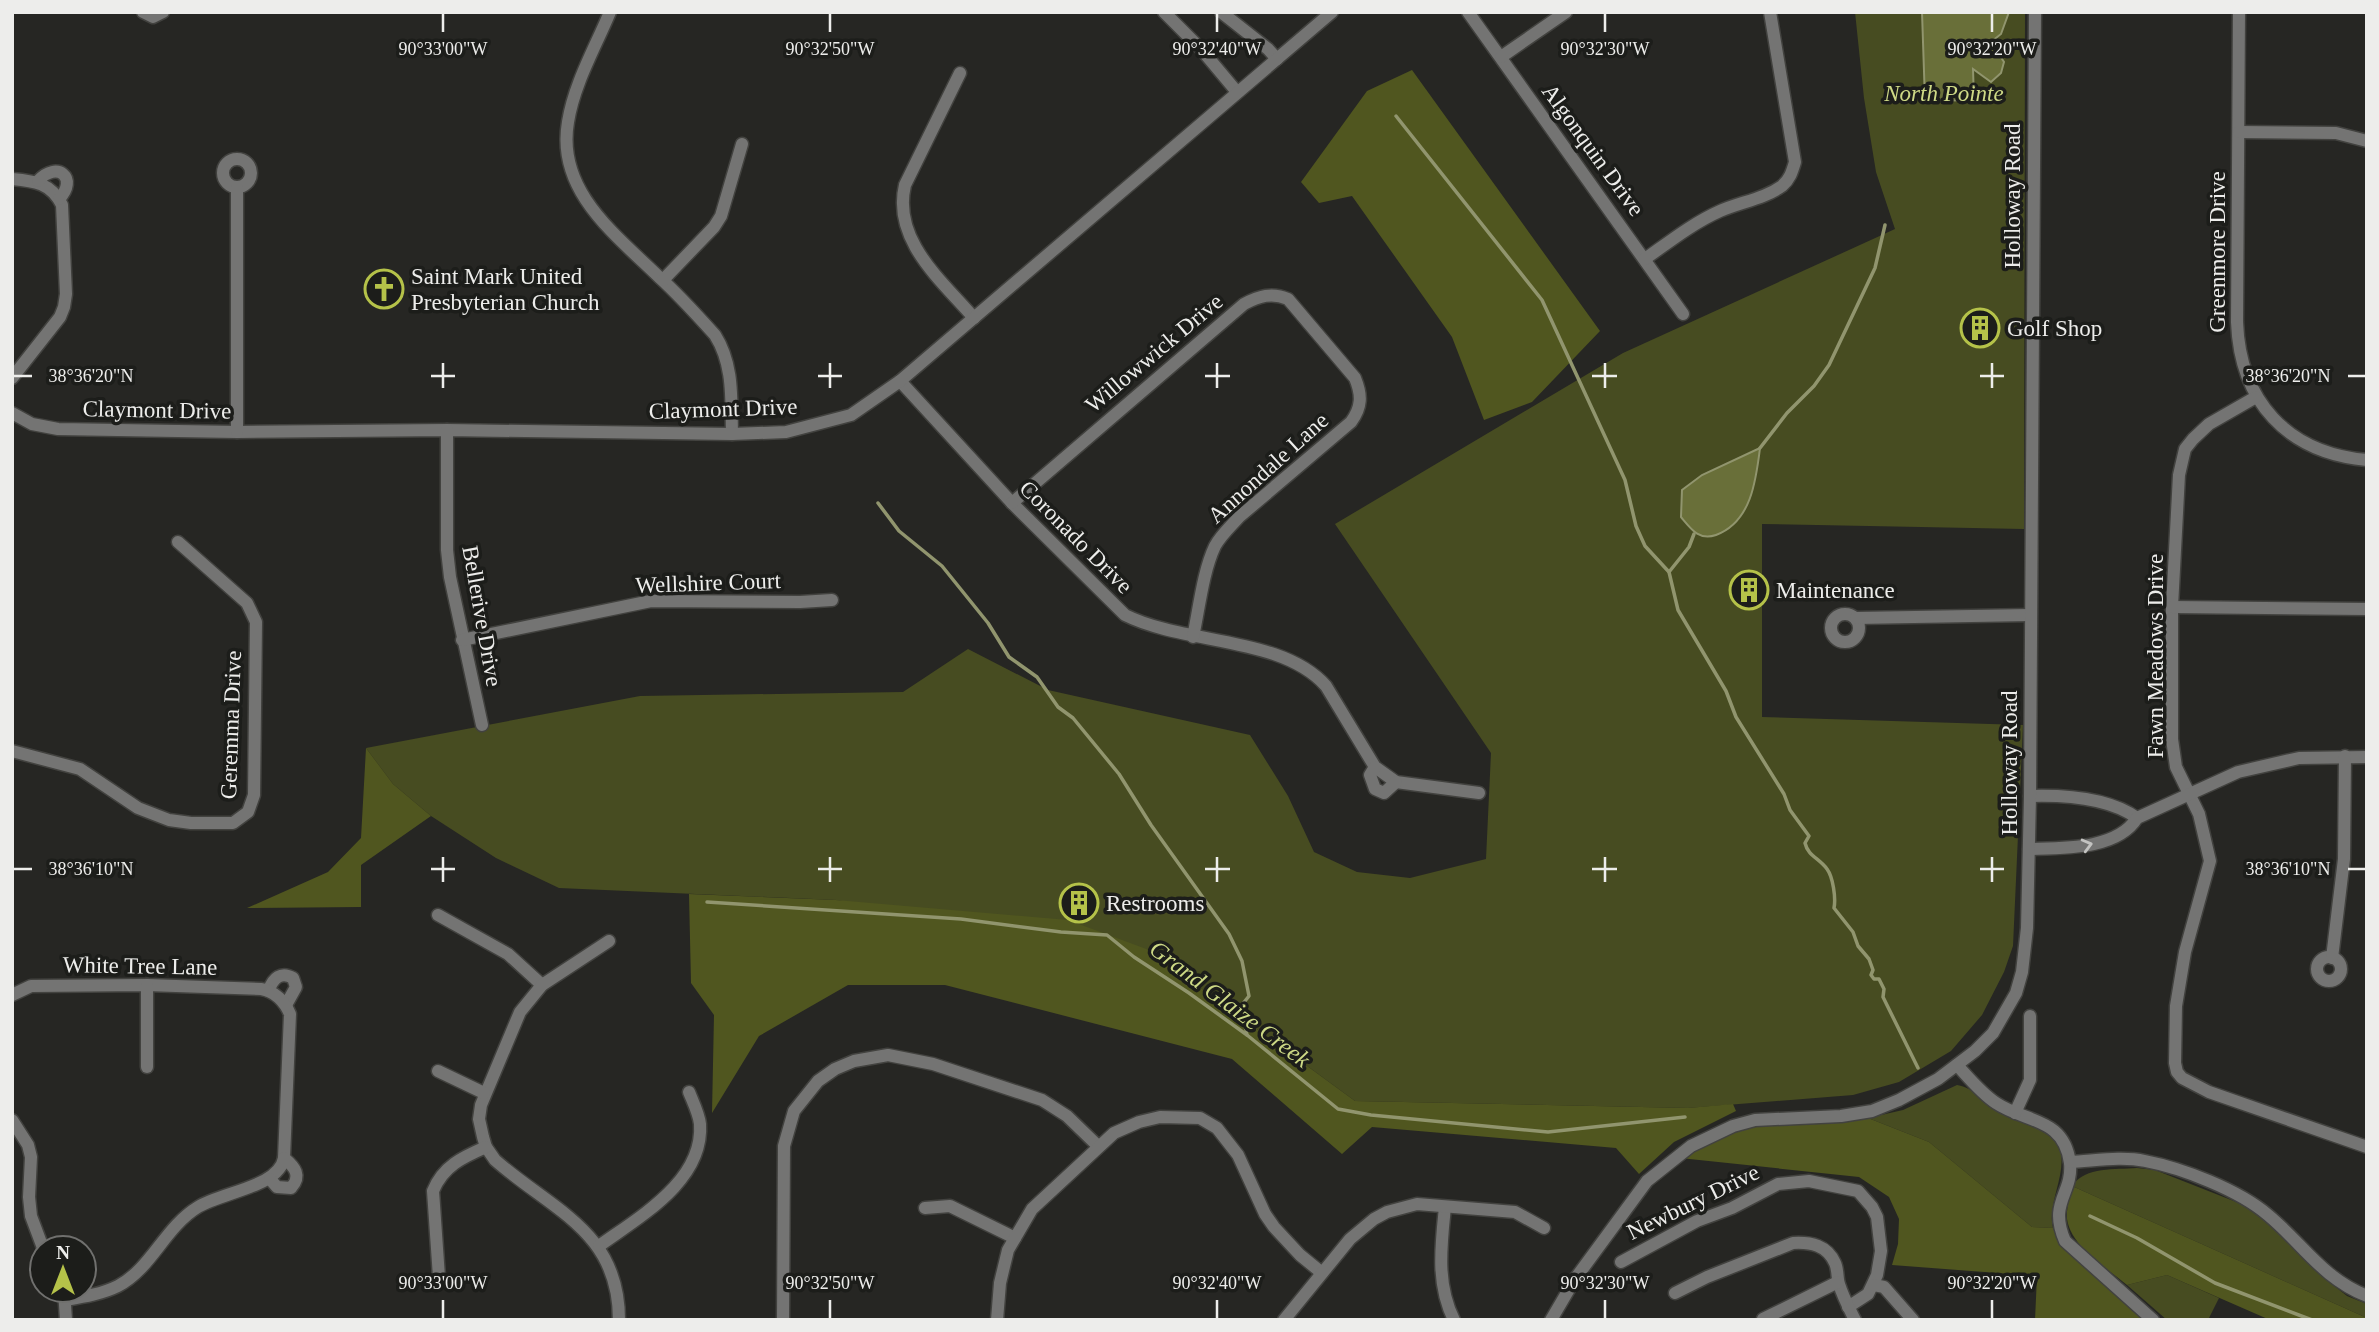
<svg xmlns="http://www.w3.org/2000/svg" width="2379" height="1332" viewBox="0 0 2379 1332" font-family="'Times New Roman',serif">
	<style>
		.green { fill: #474c21 }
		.forest { fill: #50561f }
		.water { fill: #696f39; stroke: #91956e; stroke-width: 2 }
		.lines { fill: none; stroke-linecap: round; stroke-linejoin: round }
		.stream { stroke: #91956e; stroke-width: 3.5 }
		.minor-casing { stroke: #42423f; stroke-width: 15 }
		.minor { stroke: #747473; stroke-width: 12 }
		.oneway { stroke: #c3c3c1 }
		.ticks { fill: none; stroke: #ededeb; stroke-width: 2.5 }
		.labels { text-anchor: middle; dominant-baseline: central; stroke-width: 7; stroke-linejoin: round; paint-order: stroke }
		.park-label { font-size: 23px; font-style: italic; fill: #ced986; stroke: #1c1d1a }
		.street-label { font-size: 23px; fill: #ededeb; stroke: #1c1d1a }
		.poi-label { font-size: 23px; fill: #ededeb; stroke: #1c1d1a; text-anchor: start }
		.water-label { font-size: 24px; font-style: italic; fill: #cdd985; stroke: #1c1d1a }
		.ticks-label { font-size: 18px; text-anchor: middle; fill: #ededeb; stroke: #1c1d1a; stroke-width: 7; stroke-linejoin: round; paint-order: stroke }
	</style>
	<rect width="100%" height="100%" fill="#262623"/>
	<g class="green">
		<polygon points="1855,12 2025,12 2024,529 1762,524 1762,717 2023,725 2013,946 2004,972 1982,1015 1951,1051 1899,1082 1853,1095 1688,1108 1355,1101 1149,950 836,900 559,888 496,858 431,816 393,784 366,748 640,696 903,692 968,649 1048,690 1250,735 1288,796 1314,852 1357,872 1410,878 1486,859 1491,753 1335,524 1623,353 1895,229 1876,172 1864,98"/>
		<path d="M1957 1085C1976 1088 1985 1105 2001 1113 2015 1120 2033 1124 2046 1132 2081 1155 2045 1198 2053 1228L2032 1227 1929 1142 1868 1118 1903 1110Z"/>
		<path d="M2137 1168 2155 1170 2249 1207 2280 1231 2323 1277 2347 1296 2367 1304V1318L2072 1186C2086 1166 2115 1170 2137 1168Z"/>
		<polygon points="2167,1275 2219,1298 2208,1320 2167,1320 2127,1285"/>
	</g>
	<g class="forest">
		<polygon points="1412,70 1600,331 1532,402 1484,420 1452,337 1352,196 1319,203 1301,182 1367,91"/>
		<polygon points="366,748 393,784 431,816 361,865 361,907 247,908 328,872 361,838"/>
		<polygon points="689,894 836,900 1068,920 1149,950 1355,1101 1688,1108 1733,1104 1736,1111 1674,1142 1639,1174 1616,1148 1372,1127 1342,1154 1232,1059 945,985 848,985 759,1036 712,1113 714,1015 691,983"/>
		<path d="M1868 1118 1929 1142 2032 1227 2053 1228 2060 1244 2147 1320H2035L2037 1276 1892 1265 1898 1244 1899 1219 1889 1197 1859 1177 1680 1158C1694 1150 1708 1140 1723 1135 1770 1118 1820 1120 1868 1118Z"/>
		<path d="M2072 1186 2367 1318V1320H2270L2167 1275 2127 1285C2107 1268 2071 1247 2067 1219 2066 1208 2070 1197 2072 1186Z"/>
	</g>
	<g class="water">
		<polygon points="1922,12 2009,12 2001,34 1991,42 2004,62 2001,73 1991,82 1973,69 1974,100 1925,101"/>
		<path d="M1760 448C1756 481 1751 522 1716 535 1699 541 1691 529 1681 517L1682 490 1702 475Z"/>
	</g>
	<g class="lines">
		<g class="stream">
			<path d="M1396 116 1542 300 1625 480 1636 526 1645 546 1669 572 1678 610 1726 691 1736 717 1784 794 1790 810 1809 836 1805 843C1808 856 1819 858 1827 869 1833 877 1836 898 1834 908L1853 932 1858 946 1869 959 1873 970 1871 975 1874 979H1879L1884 989 1883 997 1918 1068"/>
			<polyline points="1760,448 1787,413 1814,386 1829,365 1875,268 1885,225"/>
			<polyline points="878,503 899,531 942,566 988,623 1009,657 1037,677 1058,707 1073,718 1119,774 1151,825 1229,934 1242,961 1249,996 1241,1006 1247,1035"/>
			<polyline points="1669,572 1689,547 1694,534"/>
			<polyline points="707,902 961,919 1061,932 1107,935 1134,957 1189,993 1247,1035 1338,1109 1371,1115 1548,1132 1685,1117"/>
			<polyline points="2090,1216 2137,1238 2215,1283 2312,1320"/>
		</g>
		<defs>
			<g id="minor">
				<polyline points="143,12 153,17 163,12"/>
				<path d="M610 12C595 48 574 84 568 122 556 191 616 235 659 277 679 295 697 315 715 335 734 365 731 399 732 434"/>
				<polyline points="1164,12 1201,49 1237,92"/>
				<polyline points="1221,12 1268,49 1277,59"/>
				<polyline points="1468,12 1683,314"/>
				<path d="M2239 12 2237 322C2240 401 2287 453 2367 460"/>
				<polyline points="1501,57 1566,12"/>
				<path d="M960 73 905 185C892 240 941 280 974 318"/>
				<polyline points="2239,132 2336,133 2367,141"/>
				<circle cx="237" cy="173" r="14"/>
				<path d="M12 179C35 181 51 183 62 205L66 294 64 307 60 317 12 378"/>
				<path d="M38 181C57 160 79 178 59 199"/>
				<path d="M1645 259C1669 242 1693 223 1720 211 1740 202 1764 199 1782 186 1790 179 1792 172 1795 162L1770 12"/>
				<polyline points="663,280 714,227 721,216 742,144"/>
				<path d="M900 381 1012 503 1125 615C1185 645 1282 636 1326 686L1375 767 1396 782 1479 793"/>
				<polyline points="2256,397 2209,424 2193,439 2185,449 2179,475 2172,607 2172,739 2176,767 2199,814 2210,861 2185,952 2176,1006 2175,1063 2177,1072 2182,1078 2209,1092 2367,1147"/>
				<polyline points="12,413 32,424 58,429 237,432 447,430 732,434 786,432 851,415 900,381 1332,12"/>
				<polyline points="447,430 447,550 450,577 482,725"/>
				<polyline points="237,432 237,187"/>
				<path d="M1012 503 1244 304C1259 296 1272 292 1288 299L1355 378C1362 395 1362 407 1351 422L1239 517C1231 526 1221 535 1215 546 1203 571 1199 609 1193 637"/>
				<polyline points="2172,607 2367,609"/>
				<circle cx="1845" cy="628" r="14"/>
				<polyline points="1856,618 2030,615"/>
				<polyline points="462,640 651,601 800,602 832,600"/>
				<polyline points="12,751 80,769 138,808 169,820 191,823 233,823 248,812 254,795 256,622 247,603 178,542"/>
				<polyline points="1375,767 1370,775 1375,789 1384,793 1396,782"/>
				<path d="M2030 796C2064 795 2109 798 2137 818"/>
				<path d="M2029 849C2062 848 2117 850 2137 818L2238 772 2299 758 2367 757"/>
				<polyline points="438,915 508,954 542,985"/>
				<path d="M609 941 542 985 520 1012 481 1105 479 1119 483 1137 486 1147 495 1160C553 1211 619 1231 619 1320"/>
				<circle cx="2329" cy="969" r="12"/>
				<polyline points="2332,958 2344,859 2345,756"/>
				<path d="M269 990C273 978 281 971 293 978L296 987 286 1005"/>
				<path d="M12 995 31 986 147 985 261 989C275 991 285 1002 290 1014L284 1158C279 1187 222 1192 198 1207 165 1227 151 1269 118 1286 102 1294 83 1297 65 1300"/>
				<path d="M1957 1065C1969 1078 1981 1093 1996 1103 2026 1123 2064 1117 2070 1163 2073 1194 2048 1202 2065 1241L2153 1320"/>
				<polyline points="147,1067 147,985"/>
				<polyline points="438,1071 484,1093"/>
				<polyline points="2015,1113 2030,1080 2030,1016"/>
				<polyline points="12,1120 28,1145 31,1157 29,1197 31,1216 43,1248"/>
				<path d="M2070 1162C2094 1161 2121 1156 2145 1161 2182 1168 2239 1190 2268 1215 2303 1244 2322 1278 2367 1296"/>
				<path d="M270 1179 277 1187 291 1188C302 1176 295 1167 284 1158"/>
				<path d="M1445 1207C1441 1246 1436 1284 1454 1320"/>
				<polyline points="925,1208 950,1206 1015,1238"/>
				<path d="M599 1246C639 1217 704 1181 700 1124 699 1114 693 1102 689 1092"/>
				<polyline points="1621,1262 1697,1221 1732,1208 1778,1184 1809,1181 1858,1191 1872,1207 1877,1217 1881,1251 1877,1275 1868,1294 1848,1307"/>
				<path d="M439 1277 433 1191C443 1166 463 1157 486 1147"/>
				<polyline points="1874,1285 1884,1287 1913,1320"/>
				<polyline points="64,1290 66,1320"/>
				<path d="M1675 1293 1707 1277 1793 1243C1811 1242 1827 1245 1835 1263 1838 1269 1837 1278 1839 1284 1843 1297 1849 1308 1855 1320"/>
				<polyline points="1763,1319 1838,1282"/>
				<polyline points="783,1320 784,1146 794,1111 818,1081 835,1069 854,1061 888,1055 933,1064 1042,1100 1067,1116 1098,1146"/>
				<polyline points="997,1320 1000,1283 1008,1250 1032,1209 1114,1133 1139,1122 1160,1117 1200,1118 1217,1128 1238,1155 1265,1214 1274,1227 1300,1255 1322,1273"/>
				<polyline points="1284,1320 1350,1239 1374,1219 1387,1212 1417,1204 1515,1212 1544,1228"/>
				<polyline points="1551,1320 1575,1279 1647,1181 1691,1146 1733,1126 1755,1120 1841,1116 1872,1111 1899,1100 1938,1079 1975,1051 1993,1033 2016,993 2022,972 2027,928 2030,796 2035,12"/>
			</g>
		</defs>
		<use href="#minor" class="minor-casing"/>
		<use href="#minor" class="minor"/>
	</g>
	<defs><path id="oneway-chevron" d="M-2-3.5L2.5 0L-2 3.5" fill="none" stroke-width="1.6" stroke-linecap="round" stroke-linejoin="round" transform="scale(1.75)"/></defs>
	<use class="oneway" href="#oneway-chevron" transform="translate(2087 845) rotate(-15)"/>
	<path class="ticks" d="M443 14V32M830 14V32M1217 14V32M1605 14V32M1992 14V32M443 363V388M830 363V388M1217 363V388M1605 363V388M1992 363V388M14 376H32M431 376H455M818 376H842M1205 376H1230M1592 376H1617M1980 376H2004M2348 376H2365M443 857V882M830 857V882M1217 857V882M1605 857V882M1992 857V882M14 869H32M431 869H455M818 869H842M1205 869H1230M1592 869H1617M1980 869H2004M2348 869H2365M443 1300V1318M830 1300V1318M1217 1300V1318M1605 1300V1318M1992 1300V1318"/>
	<defs>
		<symbol id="church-ring" viewBox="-11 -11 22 22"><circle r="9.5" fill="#1c1d1a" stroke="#b5c249" stroke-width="1.5"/><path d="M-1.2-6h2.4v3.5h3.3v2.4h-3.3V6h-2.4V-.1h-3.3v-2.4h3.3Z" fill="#b5c249"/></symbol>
		<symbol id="building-ring" viewBox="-11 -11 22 22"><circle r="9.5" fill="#1c1d1a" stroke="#b5c249" stroke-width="1.5"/><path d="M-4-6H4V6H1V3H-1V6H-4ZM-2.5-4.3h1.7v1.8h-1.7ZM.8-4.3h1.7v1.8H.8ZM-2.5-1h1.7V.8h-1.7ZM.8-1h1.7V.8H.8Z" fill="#b5c249"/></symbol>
	</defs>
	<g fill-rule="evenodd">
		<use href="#church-ring" x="362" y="267" width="44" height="44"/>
		<use href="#building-ring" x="1958" y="306" width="44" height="44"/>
		<use href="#building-ring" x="1727" y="568" width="44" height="44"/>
		<use href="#building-ring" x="1057" y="881" width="44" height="44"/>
	</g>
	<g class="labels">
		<g class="park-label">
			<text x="1944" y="93">North Pointe</text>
		</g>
		<g class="street-label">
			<text transform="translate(1593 150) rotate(54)">Algonquin Drive</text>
			<text transform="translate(2012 196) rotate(-90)">Holloway Road</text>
			<text transform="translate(2217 252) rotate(-90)">Greenmore Drive</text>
			<text transform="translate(1154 353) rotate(-40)">Willowwick Drive</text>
			<text transform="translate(723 409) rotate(-2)">Claymont Drive</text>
			<text transform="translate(157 410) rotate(1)">Claymont Drive</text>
			<text transform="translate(1268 468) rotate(-42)">Annondale Lane</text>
			<text transform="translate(1076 537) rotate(45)">Coronado Drive</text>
			<text transform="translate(708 583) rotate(-2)">Wellshire Court</text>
			<text transform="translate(482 616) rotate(80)">Bellerive Drive</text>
			<text transform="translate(2155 656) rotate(-90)">Fawn Meadows Drive</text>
			<text transform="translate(231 725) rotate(-88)">Geremma Drive</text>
			<text transform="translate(2009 763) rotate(-90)">Holloway Road</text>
			<text transform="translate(140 966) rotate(1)">White Tree Lane</text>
			<text transform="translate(1693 1202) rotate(-26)">Newbury Drive</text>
		</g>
		<g class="poi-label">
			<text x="411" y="276">Saint Mark United<tspan x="411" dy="26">Presbyterian Church</tspan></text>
			<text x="2007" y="328">Golf Shop</text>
			<text x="1776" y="590">Maintenance</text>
			<text x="1106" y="903">Restrooms</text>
		</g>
		<g class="water-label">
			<text transform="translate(1230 1004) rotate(37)">Grand Glaize Creek</text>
		</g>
	</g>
	<g class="ticks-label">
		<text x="443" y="55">90°33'00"W</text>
		<text x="830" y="55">90°32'50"W</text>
		<text x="1217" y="55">90°32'40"W</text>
		<text x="1605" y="55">90°32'30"W</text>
		<text x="1992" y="55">90°32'20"W</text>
		<text x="91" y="382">38°36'20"N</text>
		<text x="2288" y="382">38°36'20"N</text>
		<text x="91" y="875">38°36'10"N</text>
		<text x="2288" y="875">38°36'10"N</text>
		<text x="443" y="1289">90°33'00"W</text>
		<text x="830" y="1289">90°32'50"W</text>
		<text x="1217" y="1289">90°32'40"W</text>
		<text x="1605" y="1289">90°32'30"W</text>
		<text x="1992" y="1289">90°32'20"W</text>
	</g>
	<rect width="2379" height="1332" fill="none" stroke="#ededeb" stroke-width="28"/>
	<g transform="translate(63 1269)"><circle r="33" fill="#1c1d1a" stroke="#70706e" stroke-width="2"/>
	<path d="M0-5L12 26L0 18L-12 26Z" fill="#b5c249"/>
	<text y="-10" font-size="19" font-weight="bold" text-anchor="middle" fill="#ededeb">N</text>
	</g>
</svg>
